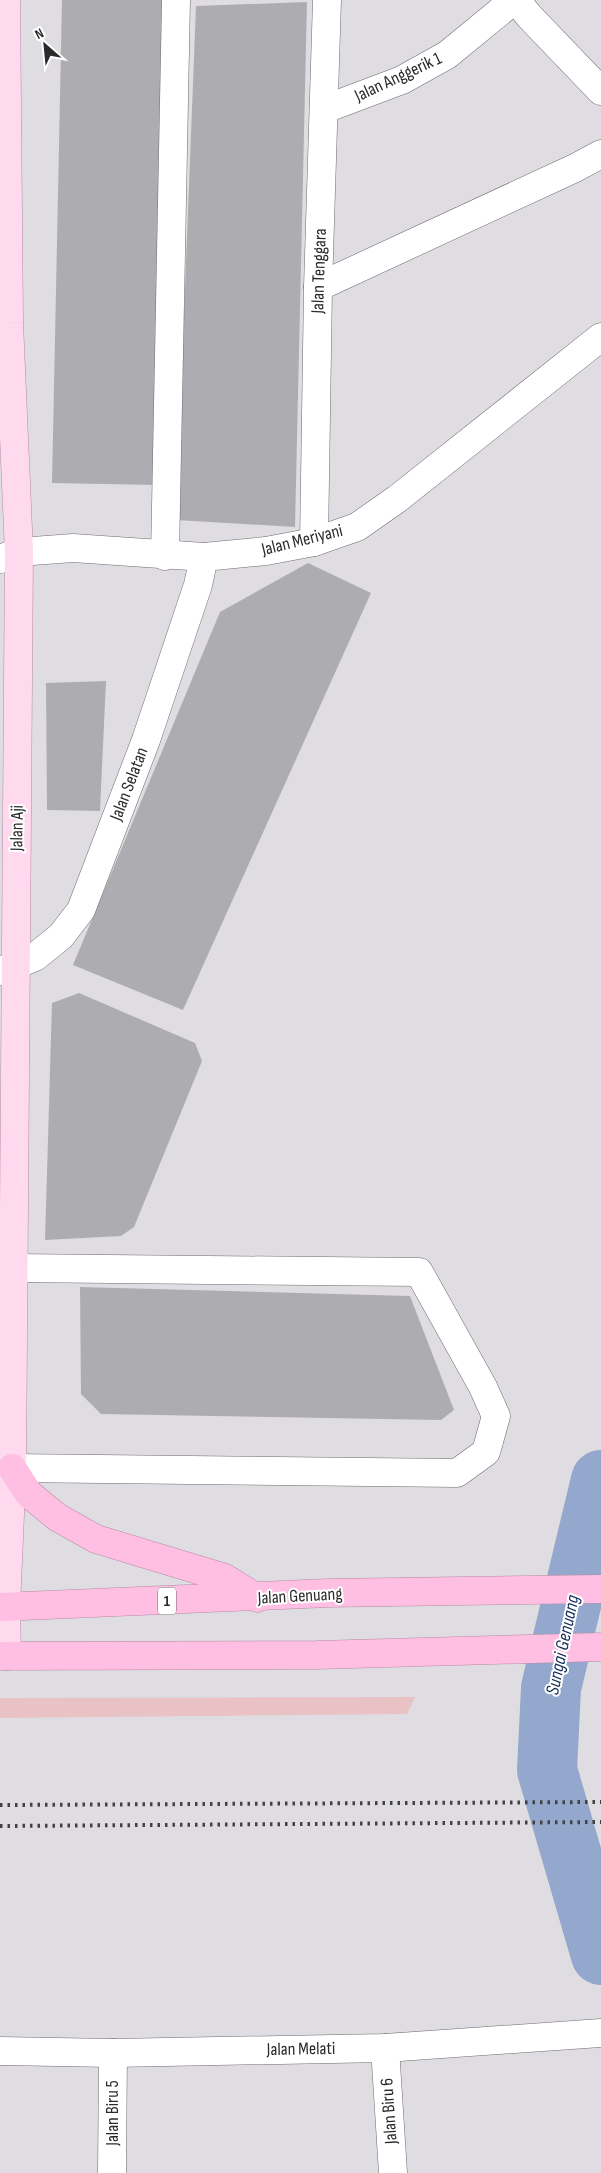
<svg xmlns="http://www.w3.org/2000/svg" width="601" height="2173" viewBox="0 0 601 2173" font-family="'Sofia Sans Condensed',sans-serif">
	<style>
		.green { fill: #e9c2c5 }
		.lines { fill: none; stroke-linecap: round; stroke-linejoin: round }
		.river { stroke: #93a8cc; stroke-width: 60 }
		.building { fill: #adadb1 }
		.minor-casing { stroke: #6e6b6f; stroke-width: 29 }
		.major-casing { stroke: #b58ba3; stroke-width: 29 }
		.highway-casing { stroke: #b58ba3; stroke-width: 29 }
		.minor { stroke: #fff; stroke-width: 28 }
		.major { stroke: #ffd9ee; stroke-width: 28 }
		.highway { stroke: #ffbfe3; stroke-width: 28 }
		.rail { stroke: #434243; stroke-width: 4; stroke-dasharray: 2.5 5; stroke-linecap: butt }
		.labels { text-anchor: middle; dominant-baseline: central; stroke-width: 4; stroke-linejoin: round; paint-order: stroke }
		.shield { fill: #fff; stroke: #6b6a6b; stroke-width: 1 }
		.shield-label { font-size: 16px; font-weight: bold; fill: #2b2a2b }
		.street-label { font-size: 18px; fill: #2b2a2b; stroke: #fff }
		.water-label { font-size: 19px; font-style: italic; fill: #142d5a; stroke: #fff }
	</style>
	<rect width="100%" height="100%" fill="#e0dde2"/>
	<polygon class="green" points="415,1697 407,1714 0,1718 0,1698"/>
	<g class="lines">
		<polyline class="river" points="601,1480 551,1688 547,1770 601,1955"/>
	</g>
	<g class="building">
		<polygon points="62,0 167,0 157,485 52,483"/>
		<polygon points="307,2 295,527 176,520 196,6"/>
		<polygon points="308,563 371,593 183,1010 73,965 220,612"/>
		<polygon points="106,681 100,811 47,810 46,683"/>
		<polygon points="79,993 195,1043 202,1061 134,1227 121,1236 45,1240 52,1003"/>
		<polygon points="80,1287 410,1296 454,1410 441,1420 101,1414 81,1394"/>
	</g>
	<g class="lines">
		<defs>
			<g id="minor">
				<polyline points="516,0 529,16 601,91"/>
				<polyline points="325,109 402,80 447,55 514,0"/>
				<polyline points="318,287 575,168 601,154"/>
				<polyline points="314,542 318,287 327,0"/>
				<polyline points="165,556 176,0"/>
				<polyline points="0,559 19,552 73,548 204,557 266,551 314,542 357,527 397,499 601,337"/>
				<polyline points="0,971 35,957 61,936 81,910 146,740 198,585 204,557"/>
				<polyline points="12,1468 457,1473 486,1452 496,1416 483,1387 419,1272 13,1268"/>
				<polyline points="385,2048 393,2173"/>
				<polyline points="0,2051 113,2053 385,2048 601,2033"/>
				<polyline points="112,2173 113,2053"/>
			</g>
			<polyline id="major" points="6,0 9,323 19,552 12,1468 6,1607 7,1656"/>
			<g id="highway">
				<polyline points="12,1468 29,1494 57,1517 96,1539 225,1578 257,1598"/>
				<polyline points="0,1607 328,1593 601,1589"/>
				<polyline points="0,1656 317,1655 601,1647"/>
			</g>
		</defs>
		<use href="#minor" class="minor-casing"/>
		<use href="#major" class="major-casing"/>
		<use href="#highway" class="highway-casing"/>
		<use href="#minor" class="minor"/>
		<use href="#major" class="major"/>
		<use href="#highway" class="highway"/>
		<g class="rail">
			<polyline points="0,1805 601,1802"/>
			<polyline points="0,1826 601,1822"/>
		</g>
	</g>
	<g class="labels">
		<rect class="shield" x="158" y="1587.5" width="18" height="27" rx="4"/>
		<g class="shield-label">
			<text x="167" y="1601">1</text>
		</g>
		<g class="street-label">
			<text transform="translate(398 77) rotate(-25)">Jalan Anggerik 1</text>
			<text transform="translate(319 271) rotate(-88)">Jalan Tenggara</text>
			<text transform="translate(302 540) rotate(-14)">Jalan Meriyani</text>
			<text transform="translate(129 784) rotate(-69)">Jalan Selatan</text>
			<text transform="translate(17 828) rotate(-89)">Jalan Aji</text>
			<text transform="translate(300 1596) rotate(-3)">Jalan Genuang</text>
			<text transform="translate(301 2049) rotate(-1)">Jalan Melati</text>
			<text transform="translate(389 2111) rotate(-94)">Jalan Biru 6</text>
			<text transform="translate(112 2113) rotate(-90)">Jalan Biru 5</text>
		</g>
		<g class="water-label">
			<text transform="translate(563 1645) rotate(-78)">Sungai Genuang</text>
		</g>
	</g>
	<g transform="translate(45 45) rotate(333)" stroke="#ffffff" stroke-width="4" paint-order="stroke">
	<path d="M0-4L9 19L0 12L-9 19Z" fill="#2b2a2b"/>
	<text y="-8" font-size="14" font-weight="bold" text-anchor="middle" fill="#2b2a2b">N</text>
	</g>
</svg>
